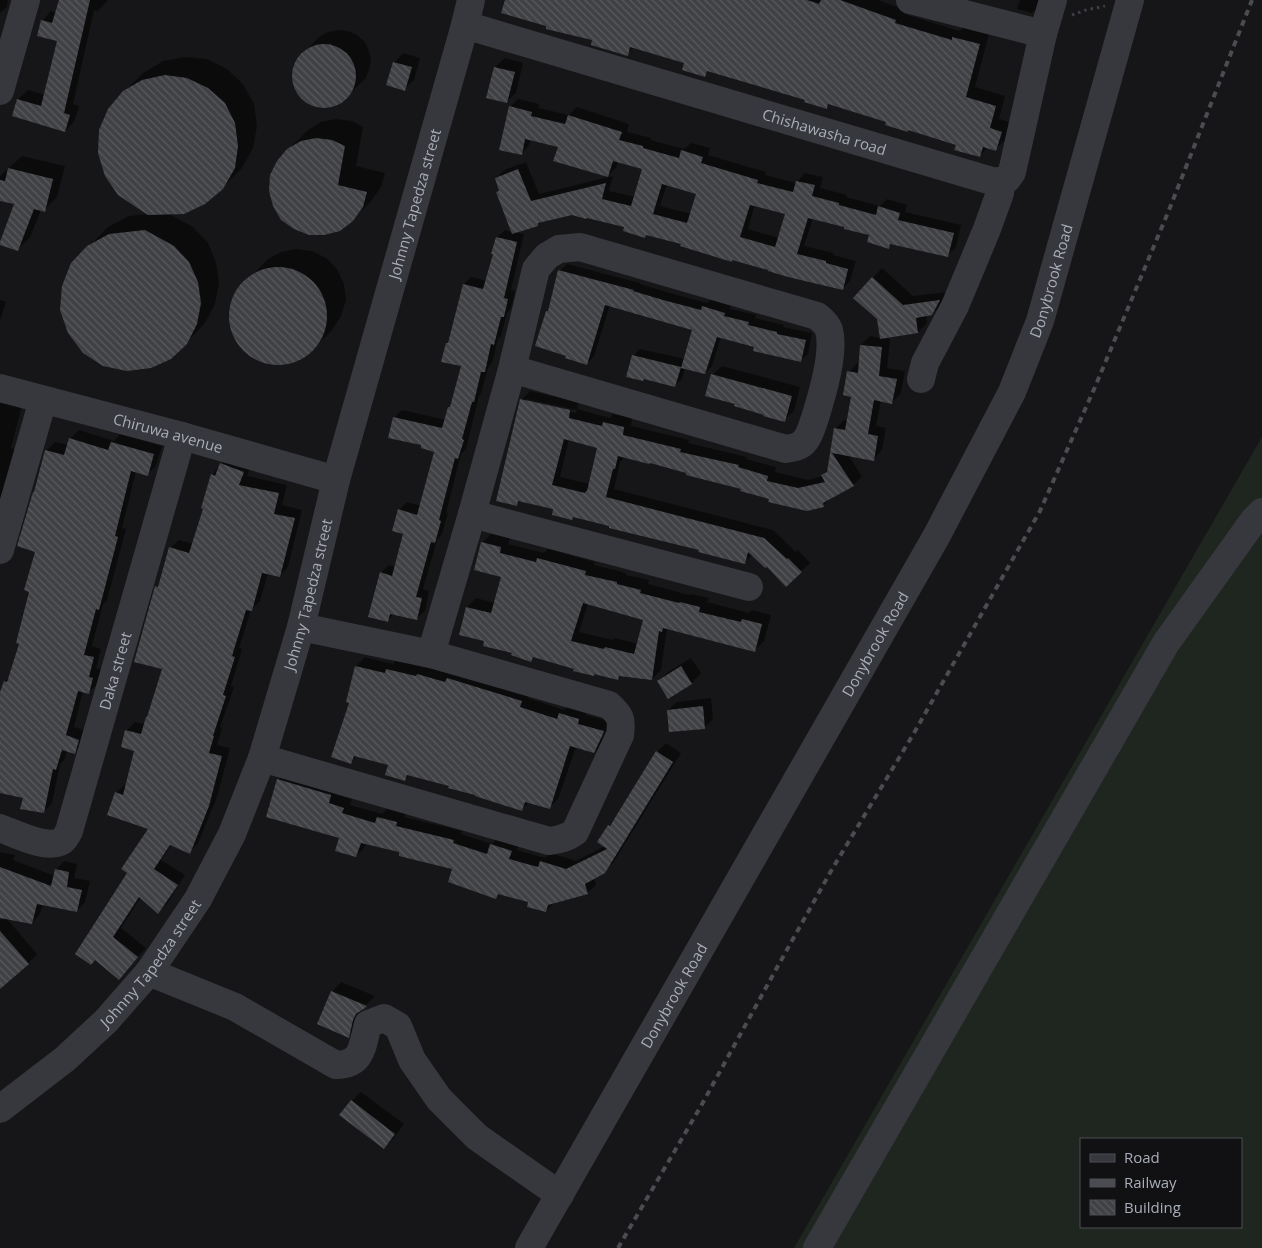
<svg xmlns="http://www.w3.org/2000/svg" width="1262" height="1248" viewBox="0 0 1262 1248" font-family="'Open Sans',sans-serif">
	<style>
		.garden { fill: #1e261f; fill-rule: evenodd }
		.shadow { fill: #0007; fill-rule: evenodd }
		.building { fill: url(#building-back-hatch); fill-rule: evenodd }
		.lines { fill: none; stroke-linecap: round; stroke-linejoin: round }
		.path { stroke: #3d3f44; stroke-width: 3; stroke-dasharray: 2.5 4; stroke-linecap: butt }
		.minor { stroke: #37383d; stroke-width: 28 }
		.rail { stroke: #4a4c52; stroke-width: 4; stroke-dasharray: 6 5; stroke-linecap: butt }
		.labels { text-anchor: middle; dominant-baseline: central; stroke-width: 5; stroke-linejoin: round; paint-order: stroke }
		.street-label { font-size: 15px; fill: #a8adb8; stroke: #111113 }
	</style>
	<defs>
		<pattern id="building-back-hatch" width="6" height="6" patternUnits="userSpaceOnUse" patternTransform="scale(1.25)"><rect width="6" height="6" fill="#404145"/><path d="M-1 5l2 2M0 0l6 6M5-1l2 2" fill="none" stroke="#595a5e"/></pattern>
	</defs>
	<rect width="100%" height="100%" fill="#161618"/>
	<path class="garden" d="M1262 437V1248H794ZM1081 1139H1241V1227H1081Z"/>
	<g class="shadow">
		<polygon points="0,0 8,0 7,7 0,13"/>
		<polygon points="60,0 108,0 98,11 94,10 73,104 79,106 74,122 65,131 13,116 18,99 28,90 45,95 58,40 42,21 51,11 56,13"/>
		<polygon points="506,0 878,0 905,10 904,14 960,31 963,28 989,34 975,87 1005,96 999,119 1010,122 1005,140 995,149 988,147 980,156 957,144 909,129 907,131 888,121 830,104 827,108 807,99 710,70 704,75 686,63 634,47 627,54 594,39 548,25"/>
		<polygon points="1020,0 1043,0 1043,3 1032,13 1017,9"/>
		<polygon points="338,30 348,31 357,35 365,42 369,51 371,60 369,70 365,79 342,101 333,106 322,107 312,104 303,99 297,90 293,80 294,70 297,60 319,37 328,32"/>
		<polygon points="403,53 420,58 414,80 404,89 394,63"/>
		<polygon points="185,57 207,59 227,69 243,84 254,104 257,126 253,148 242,168 222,188 168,213 193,227 208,243 216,262 219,283 215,304 205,323 186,343 88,247 108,227 129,216 147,214 124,92 143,73 163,61"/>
		<polygon points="505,58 523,63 516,93 506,102 495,67"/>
		<path d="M518 99 539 104 538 108 569 115 577 107 629 124 627 132 651 138 650 140 684 149 691 143 710 148 708 155 766 172 765 175 796 183 805 173 823 177 820 188 847 195 846 197 880 206 887 199 907 205 905 212 961 225 956 247 948 255 893 243 889 247 871 235 846 226 813 218 804 246 834 253 833 255 856 261 850 281 842 289 626 226 572 214 541 221 538 225 514 232 524 234 511 290 515 291 511 308 507 313 501 336 498 339 492 363 488 368 481 393 479 396 466 449 461 454 446 513H448L442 534 437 540 423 589 429 591 425 611 417 618 395 613 387 621 381 573 389 565 396 567 405 533 399 510 407 502 421 506 435 451 423 444 394 418 402 410 446 420 449 408 452 405 462 366 447 344 450 341 464 284 471 277 487 281 497 237 505 230 512 232 498 192 500 190 496 178 504 170 526 162 539 194 613 176 609 191 635 197 644 168 618 161 616 168 608 176 559 146 531 139 529 145 521 154 510 107ZM667 184 698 193 691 214 660 206ZM755 204 787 213 779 238 748 229Z"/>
		<polygon points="336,119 352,121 363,127 356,166 385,173 381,187 372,200 352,220 288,150 308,130 321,122"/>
		<polygon points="22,156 65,166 57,197 44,210 41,210 30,237 17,250 16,203 0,200 0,176"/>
		<polygon points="296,249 312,251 326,258 337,269 344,284 346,300 341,316 332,330 313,349 299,359 285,363 269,363 254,357 243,348 234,335 230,320 231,305 238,290 268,259 281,252"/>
		<polygon points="567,264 640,283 640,284 670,293 707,303 711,300 731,306 730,309 756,315 755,318 784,325 783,327 812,333 808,354 800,361 756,346 721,337 712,366 705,373 685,367 682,379 674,386 633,356 640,349 685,359 694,330 610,305 594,356 587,364 547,311 550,309 560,271"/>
		<path d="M882 268 913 296 948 292 941 305 932 314 926 315 927 323 918 332 882 338 890 339 887 368 905 371 901 393 892 402 881 400 876 426 886 428 882 450 874 459 848 454 862 477 853 485 832 497 823 506 770 498 742 488 624 456 623 459 620 462 614 489 773 530 796 552 798 550 810 563 786 585 767 565 752 555 745 562 700 549 574 516 572 519 555 508 521 500 517 504 521 400 530 391 578 402 577 409 610 418 613 414 632 418 631 426 689 440 688 443 747 457 746 459 776 467 775 472 808 480 823 476V475L829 469 835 429 844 420 848 421 853 396 849 372 857 363H860L861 345 870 336 881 338 878 319 854 298ZM526 399 577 410 576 413 526 402ZM569 439 599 447 590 484 560 477Z"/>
		<polygon points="0,300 6,302 0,321"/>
		<polygon points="722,366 800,387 794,411 784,420 736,404 712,375"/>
		<polygon points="0,396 23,402 11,448 18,450 0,507"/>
		<polygon points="79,430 114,441 120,434 162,446 156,466 148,474 136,471 122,528 126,529 107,600 103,604 92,646 101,649 96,668 101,670 97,684 88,693 83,691 74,727 87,731 83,744 74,753 67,751 64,760 60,764 52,803 44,812 24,797 0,792 0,696 5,681 11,675 21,643 37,551 46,451 55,442 68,445 70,439"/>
		<polygon points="229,455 252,463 247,476 287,485 282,505 302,510 288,567 279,576 268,573 260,601 251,610 239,648 242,649 231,686 234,687 220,727 222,728 217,745 230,748 217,797 198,843 190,852 172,844 161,860 185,875 167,904 158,912 141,897 121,928 146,948 119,978 96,959 128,873 150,829 116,793 125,784 127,785 136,750 122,746 127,730 135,722 145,724 164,668 156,587 160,583 170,548 179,540 194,544 205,508 212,475"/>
		<path d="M491 534 510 538 508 544 544 553 548 549 595 562 594 565 626 573V575L649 580 648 584 689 595 690 594 709 598 707 602 749 613 752 610 771 615 764 641 754 651 667 628 661 670 652 679 622 675 618 678 575 668 535 656 531 660 486 640 467 607 476 598 495 603 502 576 482 543ZM588 603 645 619 638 644 615 638 613 640 579 632Z"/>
		<polygon points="365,657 393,664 396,660 425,668 427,666 530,692 528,698 564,710 569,705 587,710 586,715 612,722 603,743 594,752 576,747 558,799 549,808 529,802 522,809 450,785 410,775 405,780 389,764 358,755 351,762 350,702 356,666"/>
		<polygon points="691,658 701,673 692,683 668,697 658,681 668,672"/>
		<polygon points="711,698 713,719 705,727 668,710 677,702"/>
		<polygon points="666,743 681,753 613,863 604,872 594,878 596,885 587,893 555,902 546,911 530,901 500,893 496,897 454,868 401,851 366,843 365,847 356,856 341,837 278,780 287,771 339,786 337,795 352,799 350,805 382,814 387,809 406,813 404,817 462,831 461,834 492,844 500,836 520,842 517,850 545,858 550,853 576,861 605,846 609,825 617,817 657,752"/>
		<polygon points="0,852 15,855 13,860 55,876 56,870 64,861 77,864 74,878 90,881 85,902 77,911 43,904 40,914 32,923 6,918 37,954 28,964 0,977 0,920 5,916 0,901"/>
		<polygon points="341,982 375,996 362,1009 358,1027 348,1036 332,992"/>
		<polygon points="361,1092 404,1124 393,1139 384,1148 352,1101"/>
	</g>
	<g class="building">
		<polygon points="59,0 90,0 64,113 70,115 65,132 12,116 17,99 41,106 57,41 37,36 41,20 52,23"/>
		<polygon points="505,0 807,0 819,4 821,0 840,0 896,20 895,23 952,40 952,37 980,44 966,97 996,106 990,128 1002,132 996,151 983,147 980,157 954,150 956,145 908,130 908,132 885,125 886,122 828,104 827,109 804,102 805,100 707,71 705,77 682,70 684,63 630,47 628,56 591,45 592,40 546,29 546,26 501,13"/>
		<circle cx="324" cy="76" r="32"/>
		<polygon points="393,62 412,67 405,91 386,85"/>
		<polygon points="494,67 515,72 507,103 486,98"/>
		<polygon points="165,75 187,78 208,88 225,103 235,123 238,146 235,168 223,189 205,204 184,214 148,215 118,195 105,176 98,153 99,130 108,109 123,91 142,80"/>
		<path d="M509 106 532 112 531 116 565 124 568 115 622 132 619 140 643 146V148L679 158 681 150 703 157 701 163 758 180 757 183 793 192 796 181 815 185 812 196 839 203V205L876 215 878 206 900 213 898 220 954 233 948 257 890 244 889 249 867 242 869 235 844 229V227L808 218 797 254 826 261V263L848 269 843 290 788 277 768 271V270L732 260V262L680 246 681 244 646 235 645 238 623 231 624 227 587 218 586 219 572 215 538 223V226L512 234 496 192 499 191 495 178 518 169 531 201 606 183 602 199 631 206 642 169 613 161 608 177 553 161 558 147 525 139 522 155 499 150ZM662 184 696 194 687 223 653 214ZM750 205 785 214 775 247 740 237Z"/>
		<polygon points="316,138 332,140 345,146 338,185 367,192 363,207 353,221 340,231 324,235 309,235 294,229 281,220 273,206 269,191 270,175 277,161 287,149 301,141"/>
		<polygon points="8,168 53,179 45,212 34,209 18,251 0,245 0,242 14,204 0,201 0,180 5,181"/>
		<polygon points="145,230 174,246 189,262 198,282 201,303 197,324 187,344 171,359 151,368 127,371 103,366 83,353 68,333 60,310 62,286 71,263 87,246 109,234"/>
		<polygon points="496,237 517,242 504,298 508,299 504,317 501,317 494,345 491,344 485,372 481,372 474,402 472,402 462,439 464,440 458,459 455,458 439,520 441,521 435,543 431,542 416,597 422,598 417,620 390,614 388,622 368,617 380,572 392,576 403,534 392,531 398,509 417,515 434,452 421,448 421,445 388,438 393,417 442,428 448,407 450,407 461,366 441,362 446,343 448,343 463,284 483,289 493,254 491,254"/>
		<circle cx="278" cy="316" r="49"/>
		<polygon points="558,270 634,290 633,291 663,300 701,310 702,306 725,313 724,316 749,322 748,325 777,332 777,334 806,340 801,362 753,351 754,347 717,337 705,374 681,368 692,330 605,305 587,365 565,358 566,356 535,346 546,311 548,311"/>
		<polygon points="872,277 903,305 940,300 932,315 916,318 918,333 880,339 877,319 853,298"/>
		<path d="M860 345 882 347 879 376 897 379 892 404 874 400 868 434 878 436 874 461 832 453 854 486 823 503 824 507 807 511 768 502 769 499 740 491 741 489 686 475V473L650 463 649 464 618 456 615 469H613L606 497 764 538 787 559 788 558 802 572 786 587 767 567 765 568 748 552 745 564 698 552 699 550 609 528V526L573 517 572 520 552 515 553 509 518 501 517 506 496 501 520 399 570 410 569 418 602 426 603 422 624 427 623 435 681 449 680 452 739 465 738 467 768 476 767 481 798 488 825 482 821 475 827 472 834 428 845 430 851 397 843 395 847 371 858 373ZM564 439 597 448 587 491H586L585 493 552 485Z"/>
		<polygon points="632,355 681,367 675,387 644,379 643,381 626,377"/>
		<polygon points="711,374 792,396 785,422 763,416 764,415 734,406 735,404 705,396"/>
		<polygon points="69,438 108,450 111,442 154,454 148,476 131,471 115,536 118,537 99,610 96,609 84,655 94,657 89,677 93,678 89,694 78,691 66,735 79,740 75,754 62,750 56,770 53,769 44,813 20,809 23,798 0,793 0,692 4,681 7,682 19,644 16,643 29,592 24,590 35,552 17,546 33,492 34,492 45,450 64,455"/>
		<polygon points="220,463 244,472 239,485 279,493 274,514 295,518 280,577 262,573 252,611 246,610 232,656 235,657 223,695 226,696 213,736 214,736 209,753 222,756 209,806 190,854 170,845 154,869 178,885 158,914 139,897 113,937 138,957 119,980 95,960 91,965 75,954 127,873 121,869 148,829 107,815 115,792 123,795 134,751 121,747 125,730 141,734 146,717 147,717 162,669 134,662 155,586 158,587 169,547 189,553 203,509 201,508 211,474 215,476"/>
		<path d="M481 542 501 547 500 553 536 562 537 558 586 571 585 575 617 582V584L641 590 640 593 679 603 680 602 700 607 699 612 741 622 742 619 762 624 755 652 663 628 662 632 659 631 652 680 619 676 618 680 594 674V676L573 671 574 669 533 657 531 662 511 655 512 653 483 646 484 641 459 635 466 607 491 613 501 577 474 570ZM583 603 643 620 634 654 605 647 604 649 571 641Z"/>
		<polygon points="355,666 385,673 386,669 416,676 417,674 445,682 447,678 522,701 520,707 557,719 559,713 579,719 578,724 604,731 603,734 594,753 570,746 550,809 525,802 522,811 475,796 475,795 448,788 449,786 407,775 405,781 385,775 388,765 354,756 351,764 331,757 349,703 346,702"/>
		<polygon points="681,666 692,684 668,699 657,681"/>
		<polygon points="703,706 705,729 669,732 667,710"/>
		<polygon points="656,751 673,762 605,873 585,884 588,894 548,905 546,912 527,907 528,902 498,894 496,899 448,882 452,869 399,856 399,852 361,843 356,857 335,851 339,838 266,817 277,779 331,795 329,803 344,808 342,813 375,823 377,817 397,822 396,826 454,840 453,843 487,854 490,844 512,851 509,859 538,867 540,861 566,869 607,849 597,842 608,825 610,826"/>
		<polygon points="0,867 51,886 55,869 69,872 67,887 82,890 77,912 37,904 32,924 0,918"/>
		<polygon points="0,931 29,964 0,989"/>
		<polygon points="331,991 367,1006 365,1008 356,1014 353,1020 349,1038 317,1024"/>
		<polygon points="351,1100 395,1134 384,1149 339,1115"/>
	</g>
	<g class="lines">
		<polyline class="path" points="1072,15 1086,10 1105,6"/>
		<g class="minor">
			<polyline points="910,0 1043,34"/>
			<path id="s1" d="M465 25 995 182 1007 179 1012 172 1043 34 1053 0"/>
			<polyline points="0,91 26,0"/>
			<polyline points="921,379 925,363 955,306 987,229 1000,193 1001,181"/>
			<path id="s2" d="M0 388 182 436 336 480"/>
			<polyline points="472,514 749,587"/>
			<polyline points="0,550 43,400"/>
			<path d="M431 654 472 514 512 369 536 269 547 256 559 249 580 247 817 316C822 320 827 324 829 330 835 353 822 395 815 418 812 426 810 436 804 442 799 447 793 448 786 449L512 369"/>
			<path d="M262 758 549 841C559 840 567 838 575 832L620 735C622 719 621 716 609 705L431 654 301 627"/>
			<path id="s3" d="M0 828C16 834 47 850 62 841 65 839 67 835 69 831L182 436"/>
			<path d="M149 972 235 1007 336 1065C363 1065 362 1046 368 1024L384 1018 398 1026 412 1060 439 1099 477 1137 560 1195"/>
			<path id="s4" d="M0 1109 65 1059 106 1021 149 972 198 899 232 834 262 758 301 627 336 480 465 25 471 0"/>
			<path id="s5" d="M529 1248 936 537 1012 392 1040 321 1130 0"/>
			<polyline points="817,1248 1166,643 1254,520 1262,512"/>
		</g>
		<polyline class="rail" points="618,1248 701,1106 774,973 831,871 914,733 1040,511 1095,387 1169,210 1252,0"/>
	</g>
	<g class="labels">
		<g class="street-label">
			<text stroke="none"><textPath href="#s1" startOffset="375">Chishawasha road</textPath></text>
			<text stroke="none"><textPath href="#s4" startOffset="1021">Johnny Tapedza street</textPath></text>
			<text stroke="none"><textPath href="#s5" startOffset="1101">Donybrook Road</textPath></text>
			<text stroke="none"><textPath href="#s2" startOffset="174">Chiruwa avenue</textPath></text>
			<text stroke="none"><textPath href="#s4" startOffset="616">Johnny Tapedza street</textPath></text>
			<text stroke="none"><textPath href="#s5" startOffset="696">Donybrook Road</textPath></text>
			<text stroke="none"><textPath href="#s3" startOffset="244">Daka street</textPath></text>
			<text stroke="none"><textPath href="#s4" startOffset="211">Johnny Tapedza street</textPath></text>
			<text stroke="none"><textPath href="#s5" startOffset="291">Donybrook Road</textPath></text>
		</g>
	</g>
	<rect x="1080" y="1138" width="162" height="90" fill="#111113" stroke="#4d4f55"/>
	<rect x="1090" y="1154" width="25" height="8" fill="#37383d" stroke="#4d4f55"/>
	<text x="1124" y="1163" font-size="15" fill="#a8adb8">Road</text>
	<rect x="1090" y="1179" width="25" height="8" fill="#4a4c52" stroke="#4d4f55"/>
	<text x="1124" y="1188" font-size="15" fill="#a8adb8">Railway</text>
	<rect x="1090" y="1200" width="25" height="15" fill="url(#building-back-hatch)" stroke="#4d4f55"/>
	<text x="1124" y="1213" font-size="15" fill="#a8adb8">Building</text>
</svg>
